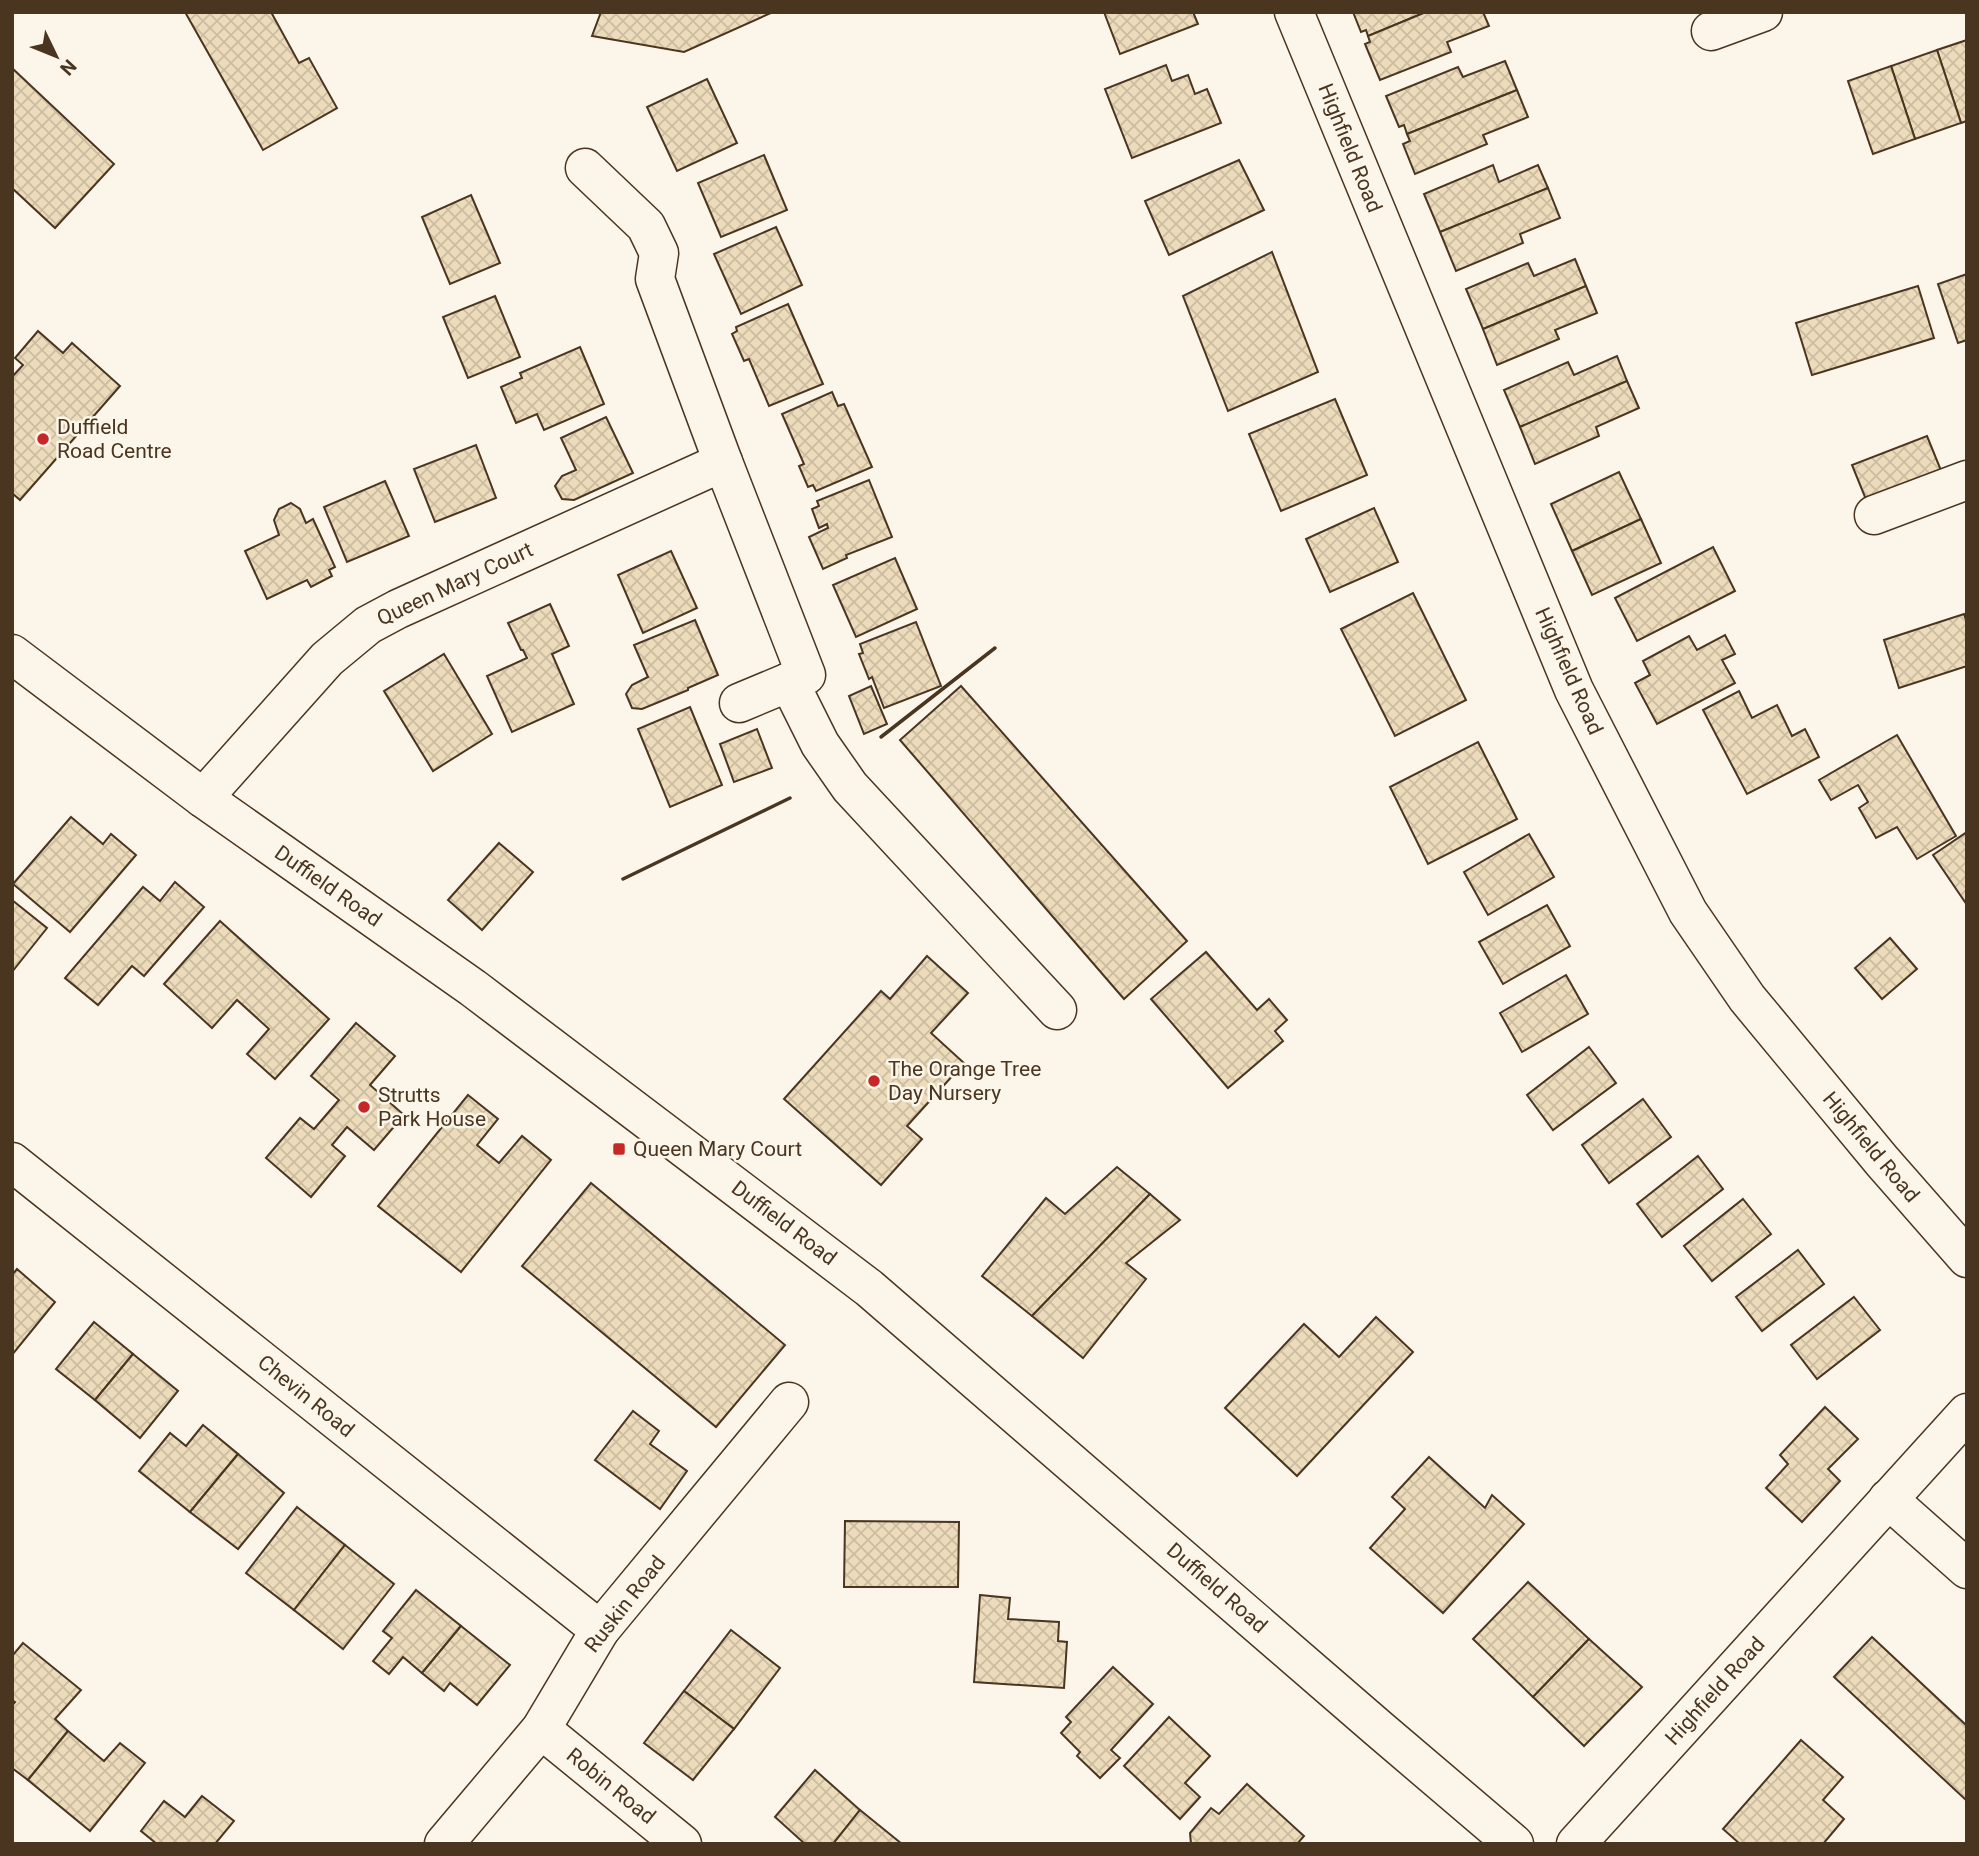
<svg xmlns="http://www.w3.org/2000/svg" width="1979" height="1856" viewBox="0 0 1979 1856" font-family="Roboto,sans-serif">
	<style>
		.building { fill: url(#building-cross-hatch); stroke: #4a3520; stroke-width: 2 }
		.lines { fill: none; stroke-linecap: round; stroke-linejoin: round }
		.minor-casing { stroke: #4a3520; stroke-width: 41 }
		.primary-casing { stroke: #4a3520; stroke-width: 41 }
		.minor { stroke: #fbf6e9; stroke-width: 38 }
		.primary { stroke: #fbf6e9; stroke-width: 38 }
		.wall { stroke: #4a3520; stroke-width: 3.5 }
		.poi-dot { fill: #c62828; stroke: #fbf6e9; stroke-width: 2.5 }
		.labels { text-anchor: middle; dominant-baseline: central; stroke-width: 5; stroke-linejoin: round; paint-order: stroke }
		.street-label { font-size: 21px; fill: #4a3520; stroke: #fbf6e9 }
		.poi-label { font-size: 21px; fill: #4a3520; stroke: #fbf6e9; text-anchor: start }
	</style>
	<defs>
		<pattern id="building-cross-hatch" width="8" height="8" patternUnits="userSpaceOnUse" patternTransform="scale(1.75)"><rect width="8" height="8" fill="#ecdcbc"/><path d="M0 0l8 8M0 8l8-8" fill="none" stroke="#ccbda1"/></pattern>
	</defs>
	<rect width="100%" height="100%" fill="#fbf6e9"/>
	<g class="building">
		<polygon points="185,12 271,12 299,63 309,58 337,108 263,150"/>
		<polygon points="601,12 773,12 684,52 592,36"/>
		<polygon points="1104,12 1193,12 1198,24 1120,54"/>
		<polygon points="1353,12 1426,12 1368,36 1366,30 1361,32"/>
		<polygon points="1426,12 1483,12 1489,26 1447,42 1451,52 1380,80 1365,44 1370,42 1368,36"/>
		<polygon points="1967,40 1967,121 1961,123 1937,50"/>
		<polygon points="1937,50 1961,123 1915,139 1891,66"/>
		<polygon points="1505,61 1517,90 1407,134 1404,125 1399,127 1386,96 1458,67 1463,77"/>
		<polygon points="1166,65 1172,81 1188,75 1195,94 1207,89 1221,123 1132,158 1105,89"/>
		<polygon points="1891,66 1915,139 1873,154 1848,81"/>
		<polygon points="12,68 114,164 55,228 12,188"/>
		<polygon points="707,79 737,143 677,171 647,107"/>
		<polygon points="1517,90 1528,117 1483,135 1487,144 1415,174 1403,144 1410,141 1407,134"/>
		<polygon points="764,155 787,210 721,237 698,183"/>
		<polygon points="1239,160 1264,210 1169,255 1145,201"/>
		<polygon points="1493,165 1499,182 1538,165 1548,188 1440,232 1424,194"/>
		<polygon points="1548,188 1560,218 1520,234 1523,243 1456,271 1440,232"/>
		<polygon points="471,195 500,263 450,284 422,217"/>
		<polygon points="776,227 802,285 741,314 714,254"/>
		<polygon points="1272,252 1318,372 1228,411 1183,296"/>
		<polygon points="1575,259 1586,286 1483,329 1466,289 1528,263 1534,276"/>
		<polygon points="1967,274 1967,340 1958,343 1938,284"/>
		<polygon points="1586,286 1597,313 1555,330 1559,339 1497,365 1483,329"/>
		<polygon points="1918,286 1934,338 1812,375 1796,323"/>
		<polygon points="495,296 520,357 468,378 443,317"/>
		<polygon points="788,304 823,384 769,406 749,359 744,361 732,334 737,331 736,327"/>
		<polygon points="38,331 63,353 72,343 120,386 20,500 12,493 12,377 23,365 15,358"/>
		<polygon points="580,347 604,404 544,430 537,414 516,423 501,387 522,378 520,373"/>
		<polygon points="1617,356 1627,381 1520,427 1504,390 1568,362 1574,375"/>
		<polygon points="1627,381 1639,408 1596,427 1599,436 1535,464 1520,427"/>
		<polygon points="832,392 838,406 844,404 872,467 816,491 813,485 808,487 799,466 804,464 782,414"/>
		<polygon points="1335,399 1367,475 1281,511 1249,434"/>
		<polygon points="606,417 633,473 574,500 562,499 555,486 562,476 576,470 561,438"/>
		<polygon points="1927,436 1942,473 1867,502 1852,465"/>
		<polygon points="476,445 496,498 435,522 414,469"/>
		<polygon points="1619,472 1641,519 1572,551 1551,504"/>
		<polygon points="869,480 892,537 846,555 847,558 823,569 809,537 828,528 827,524 819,528 812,509 819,506 817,501"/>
		<polygon points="385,481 409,536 347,562 324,507"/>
		<polygon points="291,503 300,509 306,523 313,519 335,567 329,570 332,576 311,587 307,580 267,599 245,551 279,535 274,520 279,509"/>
		<polygon points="1374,508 1398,562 1330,592 1306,539"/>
		<polygon points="1641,519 1661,563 1592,595 1572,551"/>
		<polygon points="1713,547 1735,591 1637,641 1615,598"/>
		<polygon points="671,551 697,608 643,633 618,575"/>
		<polygon points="895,558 917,609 856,637 833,585"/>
		<polygon points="1413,593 1466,700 1395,736 1341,629"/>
		<polygon points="550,604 569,646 552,654 574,704 512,732 487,676 527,658 523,650 521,650 508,623"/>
		<polygon points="1964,614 1967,623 1967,666 1899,688 1884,640"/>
		<polygon points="695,620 718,675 688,688 688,690 642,709 632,708 626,694 632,685 648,677 634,645"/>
		<polygon points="916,622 941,686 884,708 872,677 869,679 859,654 863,653 860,644"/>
		<polygon points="1725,635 1735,654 1722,660 1735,683 1657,724 1635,683 1650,675 1643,661 1689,636 1697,650"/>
		<polygon points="444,654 492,734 433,771 384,691"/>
		<polygon points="871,686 887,724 864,734 849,696"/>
		<polygon points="961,686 1187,941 1124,999 900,740"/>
		<polygon points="1739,691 1752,718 1777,705 1792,736 1805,729 1819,757 1747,794 1703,710"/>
		<polygon points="690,707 722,785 670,807 638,729"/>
		<polygon points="757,729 772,768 734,782 720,744"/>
		<polygon points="1897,735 1956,836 1917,859 1897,827 1876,838 1859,808 1868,802 1858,785 1831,800 1819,780"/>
		<polygon points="1478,742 1517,819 1428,864 1390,787"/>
		<polygon points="71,817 103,844 111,834 136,855 70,932 13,884"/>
		<polygon points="1967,832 1967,905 1933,855"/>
		<polygon points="1529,834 1554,877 1488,915 1464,872"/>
		<polygon points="499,843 533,872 482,930 448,900"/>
		<polygon points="175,882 204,907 144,976 132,966 98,1005 65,978 143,887 160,901"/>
		<polygon points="12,900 47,928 12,972"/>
		<polygon points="1547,905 1570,946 1503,984 1479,942"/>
		<polygon points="220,921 329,1019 275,1079 247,1054 269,1029 237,1000 212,1028 164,984"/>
		<polygon points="1890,938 1917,969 1882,999 1855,968"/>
		<polygon points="1206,952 1257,1010 1269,999 1287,1020 1275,1031 1283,1041 1228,1088 1151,999"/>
		<polygon points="927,956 968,993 931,1033 964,1063 907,1126 922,1139 881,1185 784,1099 881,991 890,999"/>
		<polygon points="1566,975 1588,1014 1522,1052 1500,1013"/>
		<polygon points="356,1023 395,1056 370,1085 404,1115 374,1150 347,1127 332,1145 345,1156 311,1197 266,1158 300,1118 314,1129 339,1100 311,1076"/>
		<polygon points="1589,1047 1616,1083 1553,1130 1527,1095"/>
		<polygon points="468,1095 498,1119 477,1145 499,1163 522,1136 551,1160 461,1272 378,1206"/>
		<polygon points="1643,1099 1671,1137 1609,1183 1582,1145"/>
		<polygon points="1698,1156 1723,1189 1662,1237 1637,1204"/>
		<polygon points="1117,1167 1150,1194 1032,1316 982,1276 1046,1198 1065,1214"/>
		<polygon points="591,1183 785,1345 716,1427 522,1266"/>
		<polygon points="1150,1194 1180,1220 1126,1263 1146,1279 1083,1358 1032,1316"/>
		<polygon points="1743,1199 1771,1234 1712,1281 1684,1246"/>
		<polygon points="1798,1250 1824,1284 1762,1331 1736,1297"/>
		<polygon points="17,1269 55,1302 12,1355 12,1275"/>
		<polygon points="1854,1297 1880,1330 1817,1379 1791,1345"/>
		<polygon points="1376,1317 1413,1352 1297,1476 1225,1408 1304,1324 1339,1357"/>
		<polygon points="94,1322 133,1354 95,1400 56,1369"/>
		<polygon points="133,1354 178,1391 140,1438 95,1400"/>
		<polygon points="1825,1407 1858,1439 1828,1469 1840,1481 1802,1522 1766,1488 1788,1464 1780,1455"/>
		<polygon points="633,1411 659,1431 650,1444 687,1471 660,1509 595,1460"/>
		<polygon points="203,1425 238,1454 190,1512 139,1471 170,1433 186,1446"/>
		<polygon points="238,1454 284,1493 238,1549 190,1512"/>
		<polygon points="1429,1457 1485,1508 1492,1495 1524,1524 1443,1613 1370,1548 1405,1509 1392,1497"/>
		<polygon points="297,1507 345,1545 294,1610 246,1573"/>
		<polygon points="845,1521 959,1522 958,1587 844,1587"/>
		<polygon points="345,1545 394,1584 343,1649 294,1610"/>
		<polygon points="1528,1582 1589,1639 1533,1697 1473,1639"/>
		<polygon points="416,1590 461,1626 422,1673 403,1657 389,1674 373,1661 392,1638 383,1631"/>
		<polygon points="980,1595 1010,1598 1008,1619 1059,1622 1058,1641 1067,1642 1064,1688 974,1682"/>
		<polygon points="461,1626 510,1665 477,1705 450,1683 444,1691 422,1673"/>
		<polygon points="731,1630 780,1668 734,1729 684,1691"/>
		<polygon points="1872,1637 1967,1726 1967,1801 1834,1677"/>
		<polygon points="1589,1639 1642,1687 1584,1746 1533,1697"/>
		<polygon points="23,1643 81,1690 55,1719 68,1731 28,1780 12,1768 12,1706 15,1702 12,1700 12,1656"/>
		<polygon points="1113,1667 1153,1704 1111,1750 1120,1758 1100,1778 1077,1756 1080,1752 1061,1733 1071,1722 1066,1717"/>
		<polygon points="684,1691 734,1729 693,1780 644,1743"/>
		<polygon points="1169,1717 1210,1756 1185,1783 1200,1797 1180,1819 1124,1766"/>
		<polygon points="68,1731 104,1761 120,1743 145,1763 90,1831 28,1780"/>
		<polygon points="1801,1740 1843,1777 1823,1800 1844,1819 1823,1844 1740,1844 1723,1829"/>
		<polygon points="815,1770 860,1810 833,1844 805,1844 775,1817"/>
		<polygon points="1247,1784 1304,1836 1297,1844 1191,1844 1190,1833 1211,1808 1219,1814"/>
		<polygon points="202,1796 234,1821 215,1844 157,1844 141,1831 164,1801 185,1817"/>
		<polygon points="860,1810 902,1844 833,1844"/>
	</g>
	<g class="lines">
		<defs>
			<g id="minor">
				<polyline points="1294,12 1574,690 1688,912 1747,998 1882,1161 1967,1258"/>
				<polyline points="1711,31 1763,12"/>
				<polyline points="585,168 646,226 659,253 655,279 723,462"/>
				<polyline points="1874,515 1967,480"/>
				<polyline points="789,682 820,744 850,787 1057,1010"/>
				<polyline points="203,798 327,659 368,625 398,609 723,462 806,675 739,703"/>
				<polyline points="12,1162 600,1630"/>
				<polyline points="1888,1499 1967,1569"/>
				<polyline points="541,1729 682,1844"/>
				<polyline points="444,1844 541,1729 600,1630 789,1402"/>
				<polyline points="1576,1844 1967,1413"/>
			</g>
			<polyline id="primary" points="12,654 203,798 473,988 869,1288 1379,1729 1514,1844"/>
		</defs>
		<use href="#minor" class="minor-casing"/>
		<use href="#primary" class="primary-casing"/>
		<use href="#minor" class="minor"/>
		<use href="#primary" class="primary"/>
		<g class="wall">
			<polyline points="881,737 995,648"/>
			<polyline points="623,879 790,798"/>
		</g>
	</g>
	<g class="poi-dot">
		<circle cx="43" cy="439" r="7"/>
		<circle cx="874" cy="1081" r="7"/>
		<circle cx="364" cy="1107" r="7"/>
		<rect x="612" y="1142" width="14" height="14" rx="3.5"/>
	</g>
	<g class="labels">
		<g class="street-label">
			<text transform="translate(1350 148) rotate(68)">Highfield Road</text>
			<text transform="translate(455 584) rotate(-25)">Queen Mary Court</text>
			<text transform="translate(1569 671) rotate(66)">Highfield Road</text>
			<text transform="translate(328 886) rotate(35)">Duffield Road</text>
			<text transform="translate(1871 1147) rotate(50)">Highfield Road</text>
			<text transform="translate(784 1223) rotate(37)">Duffield Road</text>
			<text transform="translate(306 1396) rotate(39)">Chevin Road</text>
			<text transform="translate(1217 1588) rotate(41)">Duffield Road</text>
			<text transform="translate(625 1604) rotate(-52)">Ruskin Road</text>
			<text transform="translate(1715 1691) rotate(-48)">Highfield Road</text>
			<text transform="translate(611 1786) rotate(39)">Robin Road</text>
		</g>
		<g class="poi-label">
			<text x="57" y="427">Duffield<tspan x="57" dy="24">Road Centre</tspan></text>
			<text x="888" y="1069">The Orange Tree<tspan x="888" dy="24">Day Nursery</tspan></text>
			<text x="378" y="1095">Strutts<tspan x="378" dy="24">Park House</tspan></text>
			<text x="633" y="1149">Queen Mary Court</text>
		</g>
	</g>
	<rect width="1979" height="1856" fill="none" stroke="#4a3520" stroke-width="28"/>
	<g transform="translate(56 56) rotate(133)" stroke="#fbf6e9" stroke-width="5" paint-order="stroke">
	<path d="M0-5L12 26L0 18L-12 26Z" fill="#4a3520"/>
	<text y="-10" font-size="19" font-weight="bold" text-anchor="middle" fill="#4a3520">N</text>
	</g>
</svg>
